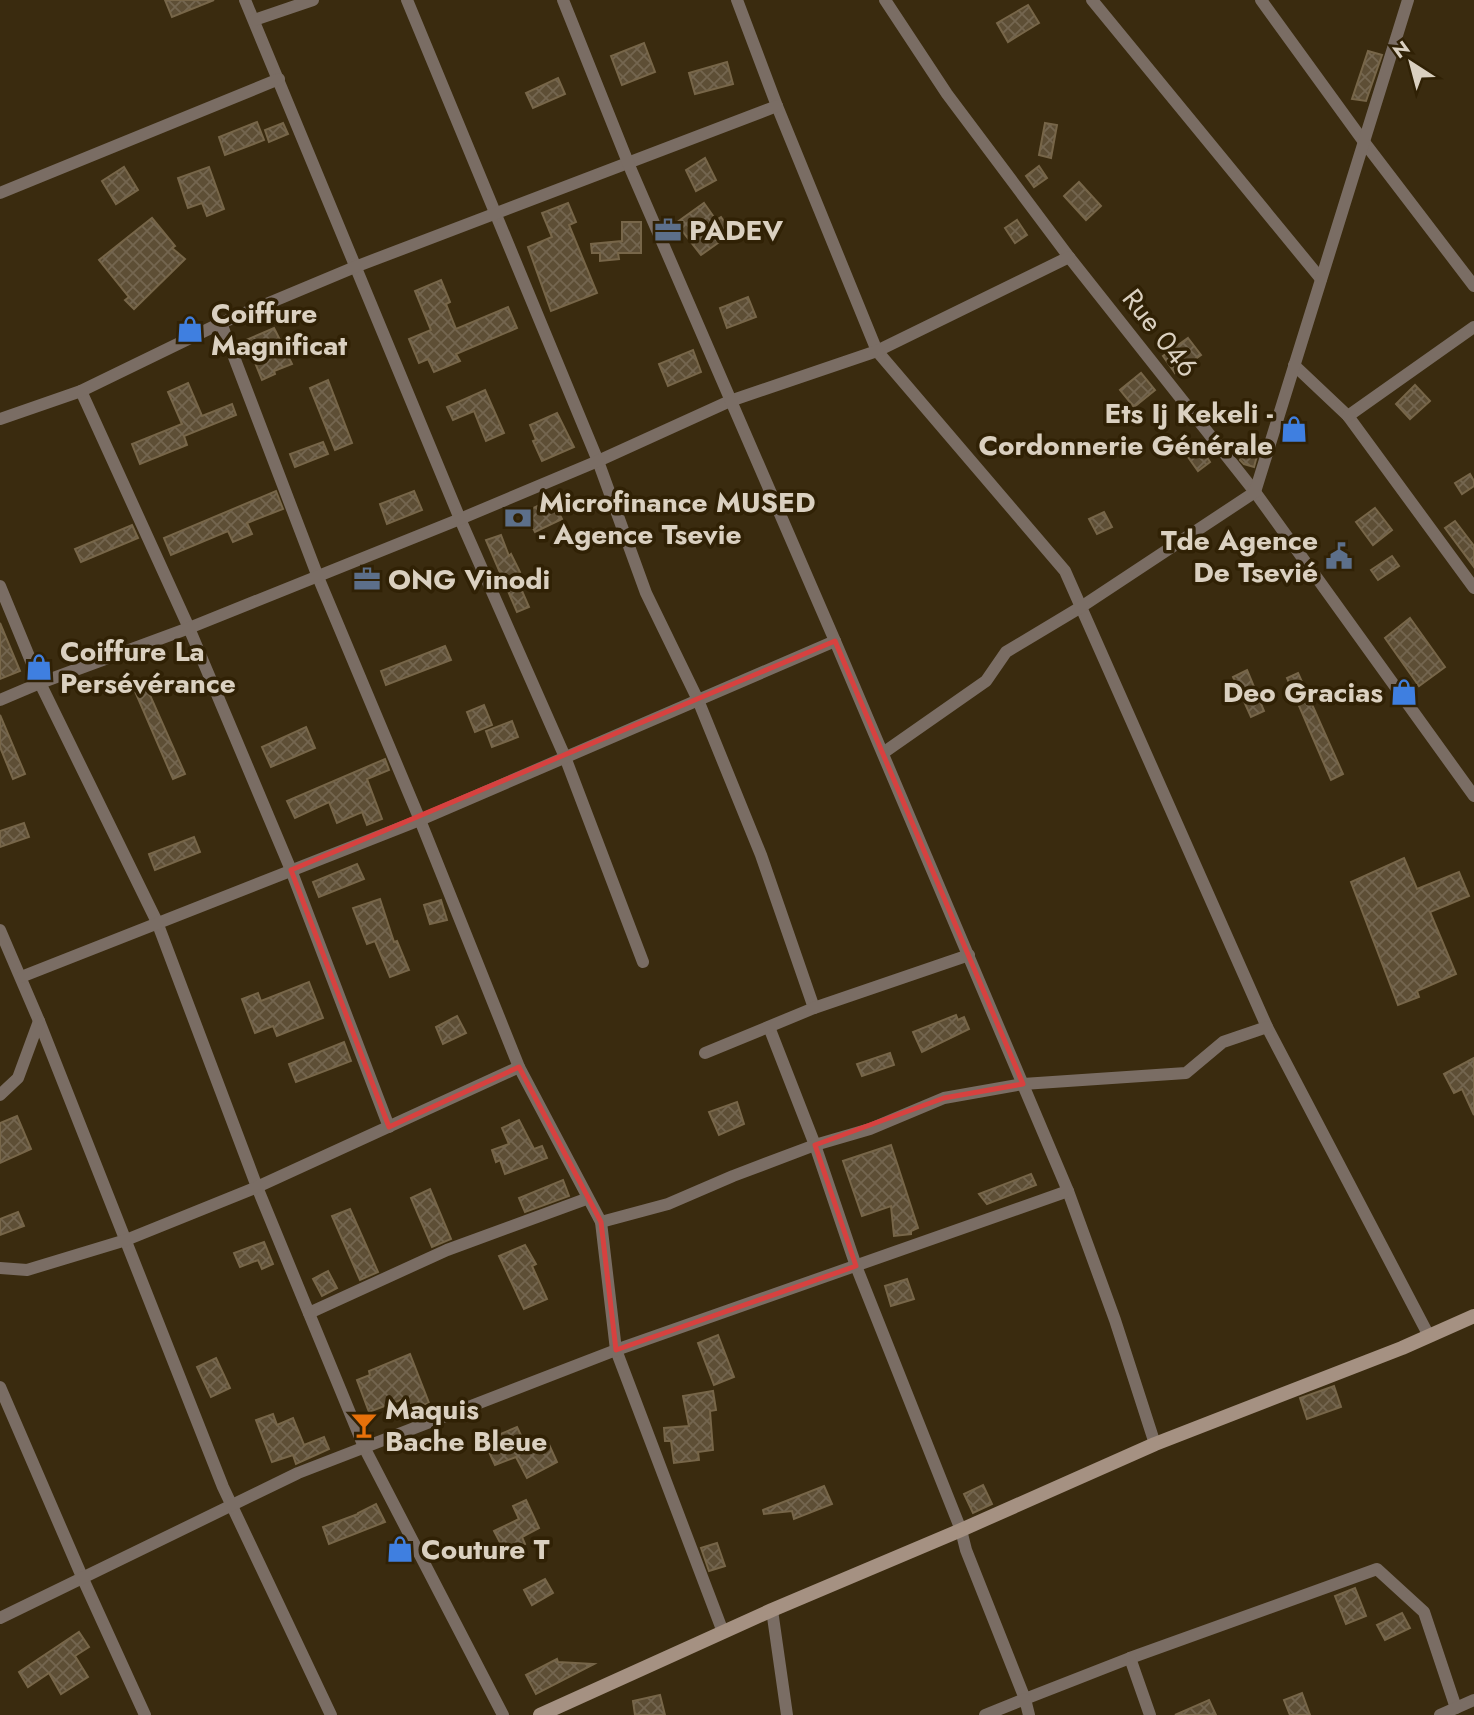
<svg xmlns="http://www.w3.org/2000/svg" width="1474" height="1715" viewBox="0 0 1474 1715" font-family="Jost,sans-serif">
	<style>
		.building { fill: url(#building-cross-hatch); stroke: #776649; stroke-width: 2 }
		.lines { fill: none; stroke-linecap: round; stroke-linejoin: round }
		.street { stroke: #7a6d64; stroke-width: 12 }
		.secondary { stroke: #a59182; stroke-width: 14 }
		.marked { fill: none; stroke: #d7413f; stroke-width: 5; stroke-linejoin: round }
		.labels { text-anchor: middle; dominant-baseline: central; stroke-width: 7; stroke-linejoin: round; paint-order: stroke }
		.poi-label { font-size: 28px; font-weight: bold; fill: #dad0c0; stroke: #302105; text-anchor: start }
		.street-label { font-size: 28px; fill: #dad0c0; stroke: #302105 }
	</style>
	<defs>
		<pattern id="building-cross-hatch" width="8" height="8" patternUnits="userSpaceOnUse" patternTransform="scale(1.75)"><rect width="8" height="8" fill="#5d4e35"/><path d="M0 0l8 8M0 8l8-8" fill="none" stroke="#746650"/></pattern>
	</defs>
	<rect width="100%" height="100%" fill="#3a2b0f"/>
	<g class="building">
		<polygon points="165,0 214,0 172,17"/>
		<polygon points="1028,5 1039,23 1008,42 997,23"/>
		<polygon points="644,43 655,72 622,85 611,56"/>
		<polygon points="1368,51 1382,55 1366,101 1352,99"/>
		<polygon points="727,62 733,84 695,94 689,73"/>
		<polygon points="558,78 565,94 533,108 526,93"/>
		<polygon points="257,122 264,140 225,155 219,137"/>
		<polygon points="283,123 288,134 269,142 265,130"/>
		<polygon points="1045,123 1057,125 1051,158 1039,155"/>
		<polygon points="705,158 716,180 696,191 686,170"/>
		<polygon points="1039,166 1047,178 1034,187 1026,176"/>
		<polygon points="124,167 138,190 116,204 102,181"/>
		<polygon points="209,167 224,209 207,216 202,203 188,208 178,178"/>
		<polygon points="1079,182 1101,206 1086,220 1064,196"/>
		<polygon points="568,203 576,222 569,225 597,293 551,311 528,247 552,237 542,213"/>
		<polygon points="704,203 716,220 721,217 732,233 701,255 676,223"/>
		<polygon points="152,218 175,246 172,248 185,259 134,309 125,300 129,297 99,260"/>
		<polygon points="1017,220 1027,235 1015,243 1005,228"/>
		<polygon points="622,222 641,222 641,253 618,253 619,259 600,261 600,253 592,253 591,244 622,241"/>
		<polygon points="441,280 450,302 446,304 456,329 508,307 517,328 456,354 460,361 434,372 428,359 419,363 409,339 431,330 415,291"/>
		<polygon points="748,297 756,317 727,328 720,308"/>
		<polygon points="274,328 292,364 274,371 275,374 262,380 246,340"/>
		<polygon points="1188,338 1201,355 1175,373 1163,356"/>
		<polygon points="693,350 701,372 668,386 659,364"/>
		<polygon points="1141,373 1155,390 1134,407 1120,390"/>
		<polygon points="328,380 352,443 335,450 310,388"/>
		<polygon points="188,383 202,416 232,404 236,415 184,436 187,445 140,464 132,444 182,424 168,392"/>
		<polygon points="1415,385 1430,401 1410,419 1396,404"/>
		<polygon points="485,390 504,433 486,441 474,411 453,420 447,407"/>
		<polygon points="557,413 574,447 542,461 533,441 536,440 530,425"/>
		<polygon points="323,442 328,454 295,467 290,454"/>
		<polygon points="1201,448 1210,462 1198,471 1188,457"/>
		<polygon points="1244,448 1258,452 1254,467 1244,464 1240,460"/>
		<polygon points="1470,474 1474,481 1474,486 1462,494 1455,483"/>
		<polygon points="276,491 283,509 247,523 252,534 233,542 228,531 171,555 164,538"/>
		<polygon points="414,491 422,510 387,524 380,504"/>
		<polygon points="552,499 562,519 535,532 525,512"/>
		<polygon points="1375,508 1392,530 1373,545 1356,522"/>
		<polygon points="1104,512 1112,527 1097,534 1089,519"/>
		<polygon points="1455,521 1474,546 1474,567 1445,528"/>
		<polygon points="132,525 138,538 81,562 75,549"/>
		<polygon points="501,535 509,556 511,554 520,572 515,575 529,607 517,612 486,540"/>
		<polygon points="1392,556 1399,566 1378,580 1371,570"/>
		<polygon points="1410,618 1445,667 1419,686 1385,638"/>
		<polygon points="0,623 20,671 0,679"/>
		<polygon points="445,646 451,660 386,685 381,671"/>
		<polygon points="1247,670 1264,711 1251,717 1233,677"/>
		<polygon points="1298,673 1343,774 1331,780 1287,678"/>
		<polygon points="145,684 185,774 173,779 134,689"/>
		<polygon points="484,705 492,725 475,732 467,712"/>
		<polygon points="0,715 25,774 13,779 0,747"/>
		<polygon points="512,721 518,737 492,747 486,731"/>
		<polygon points="306,727 315,748 271,767 262,747"/>
		<polygon points="385,759 389,770 367,779 382,819 367,825 362,812 337,823 329,802 295,818 287,801"/>
		<polygon points="24,823 29,837 0,847 0,831"/>
		<polygon points="194,837 200,852 155,870 149,854"/>
		<polygon points="1404,858 1417,889 1459,872 1469,896 1430,912 1456,974 1417,991 1419,997 1398,1005 1351,882"/>
		<polygon points="357,864 364,879 319,897 313,882"/>
		<polygon points="380,899 394,942 397,941 409,970 390,977 375,941 367,944 353,908"/>
		<polygon points="441,900 447,920 430,924 424,905"/>
		<polygon points="309,982 323,1018 277,1036 273,1026 255,1033 242,999 258,993 261,1001"/>
		<polygon points="956,1015 958,1020 964,1017 969,1029 922,1052 913,1032"/>
		<polygon points="457,1016 466,1033 443,1044 436,1027"/>
		<polygon points="344,1042 351,1061 296,1082 289,1064"/>
		<polygon points="890,1053 894,1065 862,1076 857,1064"/>
		<polygon points="1474,1058 1474,1115 1462,1089 1454,1093 1444,1074"/>
		<polygon points="737,1102 744,1124 719,1135 709,1112"/>
		<polygon points="17,1116 31,1149 0,1163 0,1123"/>
		<polygon points="519,1120 534,1149 542,1146 547,1158 505,1174 500,1160 496,1162 492,1150 509,1144 502,1128"/>
		<polygon points="891,1145 918,1228 911,1231 911,1234 894,1236 891,1206 862,1216 843,1161"/>
		<polygon points="1031,1174 1036,1185 987,1204 979,1194"/>
		<polygon points="563,1180 569,1196 525,1212 519,1198"/>
		<polygon points="430,1189 451,1239 432,1247 411,1198"/>
		<polygon points="350,1209 378,1272 360,1280 332,1216"/>
		<polygon points="18,1212 24,1226 0,1235 0,1219"/>
		<polygon points="264,1242 273,1264 262,1269 258,1260 240,1267 234,1253"/>
		<polygon points="525,1245 536,1264 532,1266 547,1299 524,1309 499,1256"/>
		<polygon points="328,1271 337,1288 322,1296 313,1279"/>
		<polygon points="907,1279 914,1299 891,1306 885,1286"/>
		<polygon points="718,1335 734,1377 714,1385 698,1343"/>
		<polygon points="410,1354 429,1403 408,1411 403,1399 369,1412 357,1380 370,1375 369,1371"/>
		<polygon points="216,1358 230,1388 211,1397 197,1367"/>
		<polygon points="1334,1386 1341,1407 1307,1419 1300,1398"/>
		<polygon points="713,1391 716,1410 710,1411 713,1450 698,1452 699,1460 674,1463 671,1441 665,1441 664,1428 689,1426 683,1396"/>
		<polygon points="273,1414 277,1425 293,1418 304,1445 324,1437 329,1449 296,1464 293,1455 272,1462 256,1420"/>
		<polygon points="517,1427 527,1448 547,1440 557,1462 527,1478 516,1457 495,1465 484,1441"/>
		<polygon points="983,1485 992,1504 973,1513 964,1494"/>
		<polygon points="824,1486 832,1504 794,1519 792,1511 764,1514 763,1510"/>
		<polygon points="526,1500 539,1528 522,1537 525,1544 506,1554 494,1531 519,1519 513,1506"/>
		<polygon points="376,1504 385,1522 329,1544 323,1527 358,1514 358,1513"/>
		<polygon points="717,1543 725,1566 709,1571 701,1548"/>
		<polygon points="545,1579 553,1593 532,1605 524,1590"/>
		<polygon points="1355,1588 1366,1616 1346,1624 1335,1596"/>
		<polygon points="1402,1613 1410,1628 1385,1640 1377,1625"/>
		<polygon points="79,1632 89,1647 75,1656 88,1677 61,1694 49,1673 28,1687 19,1672"/>
		<polygon points="557,1659 558,1662 594,1664 536,1694 526,1675"/>
		<polygon points="1302,1693 1310,1715 1290,1715 1284,1700"/>
		<polygon points="660,1695 665,1715 635,1715 633,1701"/>
		<polygon points="1209,1700 1216,1715 1175,1715"/>
	</g>
	<g class="lines">
		<g class="street">
			<polyline points="245,0 460,519 565,757 643,962"/>
			<polyline points="407,0 598,461 646,593 698,700 761,855 814,1008"/>
			<polyline points="737,0 777,106 877,351 1065,571 1267,1027 1429,1336"/>
			<polyline points="885,0 947,94 1069,257 1255,492 1474,796"/>
			<polyline points="1092,0 1321,279"/>
			<polyline points="1261,0 1364,142 1474,286"/>
			<polyline points="254,20 313,0"/>
			<polyline points="0,193 279,79"/>
			<polyline points="221,323 318,577 420,820 519,1067 601,1222 616,1350 723,1632"/>
			<polyline points="1294,365 1348,416 1474,588"/>
			<polyline points="81,391 189,628 291,870 389,1127"/>
			<polyline points="1348,416 1474,327"/>
			<polyline points="0,419 81,391 221,323 355,267 777,106"/>
			<polyline points="0,586 40,683 157,922 257,1187 364,1447 503,1715"/>
			<polyline points="0,700 40,683 189,628 460,519 598,461 730,401 877,351 1069,257"/>
			<polyline points="883,753 986,681 1006,652 1081,607 1255,492 1408,0"/>
			<polyline points="0,930 39,1021 223,1487 331,1715"/>
			<polyline points="21,977 420,820 835,641"/>
			<polyline points="769,1027 815,1145 856,1266 961,1530 966,1550 1025,1699 1130,1658 1377,1569 1424,1612 1456,1708"/>
			<polyline points="705,1053 814,1008 969,955"/>
			<polyline points="0,1095 18,1078 39,1021"/>
			<polyline points="1068,1191 1115,1320 1155,1444"/>
			<polyline points="601,1222 668,1204 733,1176 815,1145 870,1129 944,1098 1023,1084 1186,1073 1223,1042 1267,1027"/>
			<polyline points="0,1268 27,1270 126,1240 257,1187 519,1067"/>
			<polyline points="309,1313 447,1250 586,1199"/>
			<polyline points="0,1387 83,1579 145,1715"/>
			<polyline points="772,1610 787,1715"/>
			<polyline points="0,1618 298,1473 616,1350 1068,1191 835,641 631,170 563,0"/>
			<polyline points="1130,1658 1150,1715"/>
			<polyline points="985,1715 1025,1699 1029,1715"/>
			<polyline points="1440,1715 1474,1700"/>
		</g>
		<polyline class="secondary" points="540,1715 772,1610 961,1530 1155,1444 1402,1348 1474,1316"/>
	</g>
	<path class="marked" d="M835 641 1023 1084 944 1098 815 1145 856 1266 616 1350 601 1222 519 1067 389 1127 291 870Z"/>
	<defs>
		<symbol id="office-bare" viewBox="-9 -9 18 18"><path d="M-6-3h4V-5.5h4V-3h4V5H-6ZM-1-4.5V-3h2v-1.5ZM-6 0V1H6V0Z" fill="#5c6f8a" stroke="#302105" stroke-width="2.5" paint-order="stroke"/></symbol>
		<symbol id="shop-bare" viewBox="-9 -9 18 18"><path d="M-5-2.5h2.3a2.7 3.5 0 0 1 5.4 0H5L5.5 6h-11ZM-1.5-2.5h3a1.5 2.3 0 0 0-3 0Z" fill="#3f7fe0" stroke="#302105" stroke-width="2.5" paint-order="stroke"/></symbol>
		<symbol id="bank-bare" viewBox="-9 -9 18 18"><path d="M-6-4H6V4H-6ZM0-2.3a2.3 2.3 0 1 0 0 4.6a2.3 2.3 0 1 0 0-4.6Z" fill="#5c6f8a" stroke="#302105" stroke-width="2.5" paint-order="stroke"/></symbol>
		<symbol id="civic-bare" viewBox="-9 -9 18 18"><path d="M-.6-6.5H3V-4.5H.6V-3L4-1V1h2V6H-6V1h2V-1L-.6-3ZM-1.2 2.5V6h2.4V2.5Z" fill="#5c6f8a" stroke="#302105" stroke-width="2.5" paint-order="stroke"/></symbol>
		<symbol id="bar-bare" viewBox="-9 -9 18 18"><path d="M-6-5H6L.8 .8V4.5H3.5V6h-7V4.5H-.8V.8Z" fill="#e8710a" stroke="#302105" stroke-width="2.5" paint-order="stroke"/></symbol>
	</defs>
	<g fill-rule="evenodd">
		<use href="#office-bare" x="649" y="211" width="38" height="38"/>
		<use href="#shop-bare" x="171" y="310" width="38" height="38"/>
		<use href="#shop-bare" x="1275" y="410" width="38" height="38"/>
		<use href="#bank-bare" x="499" y="499" width="38" height="38"/>
		<use href="#civic-bare" x="1320" y="537" width="38" height="38"/>
		<use href="#office-bare" x="348" y="560" width="38" height="38"/>
		<use href="#shop-bare" x="20" y="648" width="38" height="38"/>
		<use href="#shop-bare" x="1385" y="673" width="38" height="38"/>
		<use href="#bar-bare" x="345" y="1406" width="38" height="38"/>
		<use href="#shop-bare" x="381" y="1530" width="38" height="38"/>
	</g>
	<g class="labels">
		<g class="poi-label">
			<text x="689" y="230">PADEV</text>
			<text x="211" y="313">Coiffure<tspan x="211" dy="32">Magnificat</tspan></text>
			<text x="1273" y="413" text-anchor="end">Ets Ij Kekeli -<tspan x="1273" dy="32">Cordonnerie Générale</tspan></text>
			<text x="539" y="502">Microfinance MUSED<tspan x="539" dy="32">- Agence Tsevie</tspan></text>
			<text x="1318" y="540" text-anchor="end">Tde Agence<tspan x="1318" dy="32">De Tsevié</tspan></text>
			<text x="388" y="579">ONG Vinodi</text>
			<text x="60" y="651">Coiffure La<tspan x="60" dy="32">Persévérance</tspan></text>
			<text x="1383" y="692" text-anchor="end">Deo Gracias</text>
			<text x="385" y="1409">Maquis<tspan x="385" dy="32">Bache Bleue</tspan></text>
			<text x="421" y="1549">Couture T</text>
		</g>
		<g class="street-label">
			<text transform="translate(1160 333) rotate(52)">Rue 046</text>
		</g>
	</g>
	<g transform="translate(1411 63) rotate(324)" stroke="#302105" stroke-width="5" paint-order="stroke">
	<path d="M0-5L12 26L0 18L-12 26Z" fill="#dad0c0"/>
	<text y="-10" font-size="19" font-weight="bold" text-anchor="middle" fill="#dad0c0">N</text>
	</g>
</svg>
